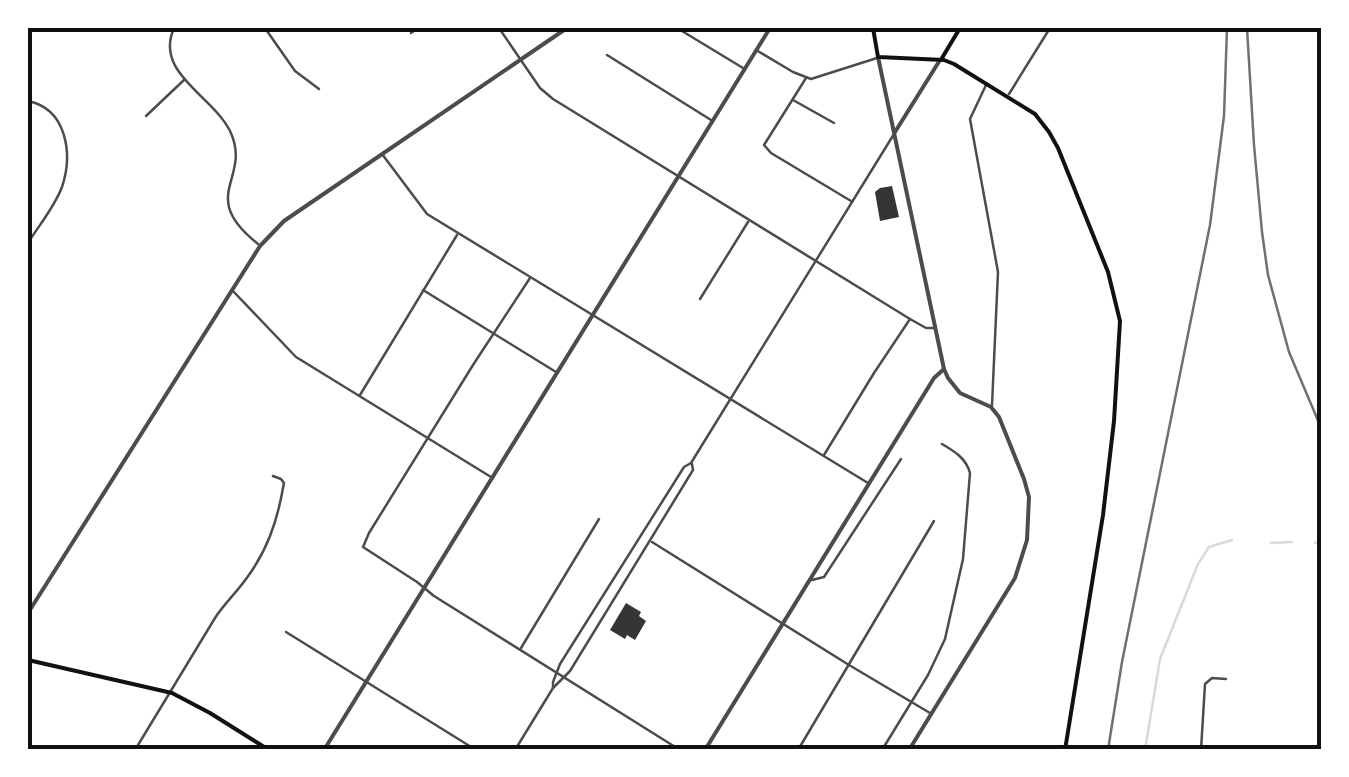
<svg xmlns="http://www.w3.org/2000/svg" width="1349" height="777" viewBox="0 0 1349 777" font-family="'Varela Round',sans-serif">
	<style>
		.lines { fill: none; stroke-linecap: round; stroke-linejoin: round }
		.stream { stroke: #d9d9d9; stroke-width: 2.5 }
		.building { fill: #353535 }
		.minor { stroke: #4c4c4c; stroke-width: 2.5 }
		.tertiary { stroke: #4c4c4c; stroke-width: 4 }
		.secondary { stroke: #111; stroke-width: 4 }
		.primary { stroke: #111; stroke-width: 4 }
		.rail { stroke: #707070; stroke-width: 2.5 }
		.neatline { fill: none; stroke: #111; stroke-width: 4 }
	</style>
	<rect width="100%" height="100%" fill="#fff"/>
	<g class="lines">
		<g class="stream">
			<polyline points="1271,543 1292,542"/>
			<polyline points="1315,543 1322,542"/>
			<polyline points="1145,750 1160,659 1198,564 1209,547 1232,540"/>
		</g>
	</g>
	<g class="building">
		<polygon points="892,186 899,217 880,221 875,192 880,188"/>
		<polygon points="626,603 641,612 639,616 646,621 635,640 627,635 625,639 610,630"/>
	</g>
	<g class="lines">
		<g class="minor">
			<path d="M174 28C154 73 212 95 230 131 253 179 196 195 258 244"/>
			<polyline points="260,28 267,31 295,71 319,89"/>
			<polyline points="499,28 540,88 553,99 910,319 926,328 933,328"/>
			<polyline points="677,28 743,68"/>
			<polyline points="411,33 418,28"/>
			<polyline points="756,50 793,72 811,79 877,58"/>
			<polyline points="607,55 711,120"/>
			<polyline points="806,78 764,145 771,153 851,201"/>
			<polyline points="986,85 970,119 998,272 992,405"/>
			<polyline points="1009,94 1050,28"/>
			<polyline points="793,100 834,123"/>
			<path d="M28 101C67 109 73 154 62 187 54 208 39 225 28 243"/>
			<polyline points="146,116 184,80"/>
			<polyline points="382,154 427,214 868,483"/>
			<polyline points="530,278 473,365 369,533 363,547 417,582 434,596 680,750"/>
			<polyline points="232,290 296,357 491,477"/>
			<polyline points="423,290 556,372"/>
			<polyline points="700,299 748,222"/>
			<polyline points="360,395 457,235"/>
			<polyline points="824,455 874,373 910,319"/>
			<polyline points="652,542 849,665 930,713"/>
			<polyline points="812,580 824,577 901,459"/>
			<polyline points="286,632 476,750"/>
			<polyline points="521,648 599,519"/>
			<polyline points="553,688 553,682 560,664 684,467 691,463 894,134"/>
			<polyline points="42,750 51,747 60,750"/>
			<path d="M135 750 215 618C224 604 236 593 246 579 267 551 277 522 283 488L284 483 281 479 273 476"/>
			<polyline points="515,750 553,688 570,671 693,470 692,464"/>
			<polyline points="798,750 934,521"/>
			<path d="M882 750 928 675 945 639 963 559 970 473C966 458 954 451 942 444"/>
			<polyline points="1201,750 1205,684 1212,678 1226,679"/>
		</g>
		<g class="tertiary">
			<polyline points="878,57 944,369 948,378 960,393 991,407 999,417 1024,479 1029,497 1027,540 1015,578 909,750"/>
			<polyline points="895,132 940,60"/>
			<polyline points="28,613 260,246 284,221 567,28"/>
			<polyline points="324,750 770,28"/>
			<polyline points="705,750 934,378 944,369"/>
		</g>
		<g class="secondary">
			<polyline points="873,28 878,57 944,60 954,64 1035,114 1049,132 1058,148 1108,272 1120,321 1114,421 1103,515 1065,750"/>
			<polyline points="942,58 960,28"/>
		</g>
		<polyline class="primary" points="28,660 172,693 210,713 269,750"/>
		<g class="rail">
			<polyline points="1247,28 1254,145 1262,232 1268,275 1289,352 1322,430"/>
			<polyline points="1108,750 1122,662 1210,225 1224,116 1227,28"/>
		</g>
	</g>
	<rect width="1349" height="777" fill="none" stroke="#ffffff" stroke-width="60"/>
	<rect x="30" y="30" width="1289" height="717" class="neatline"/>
</svg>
